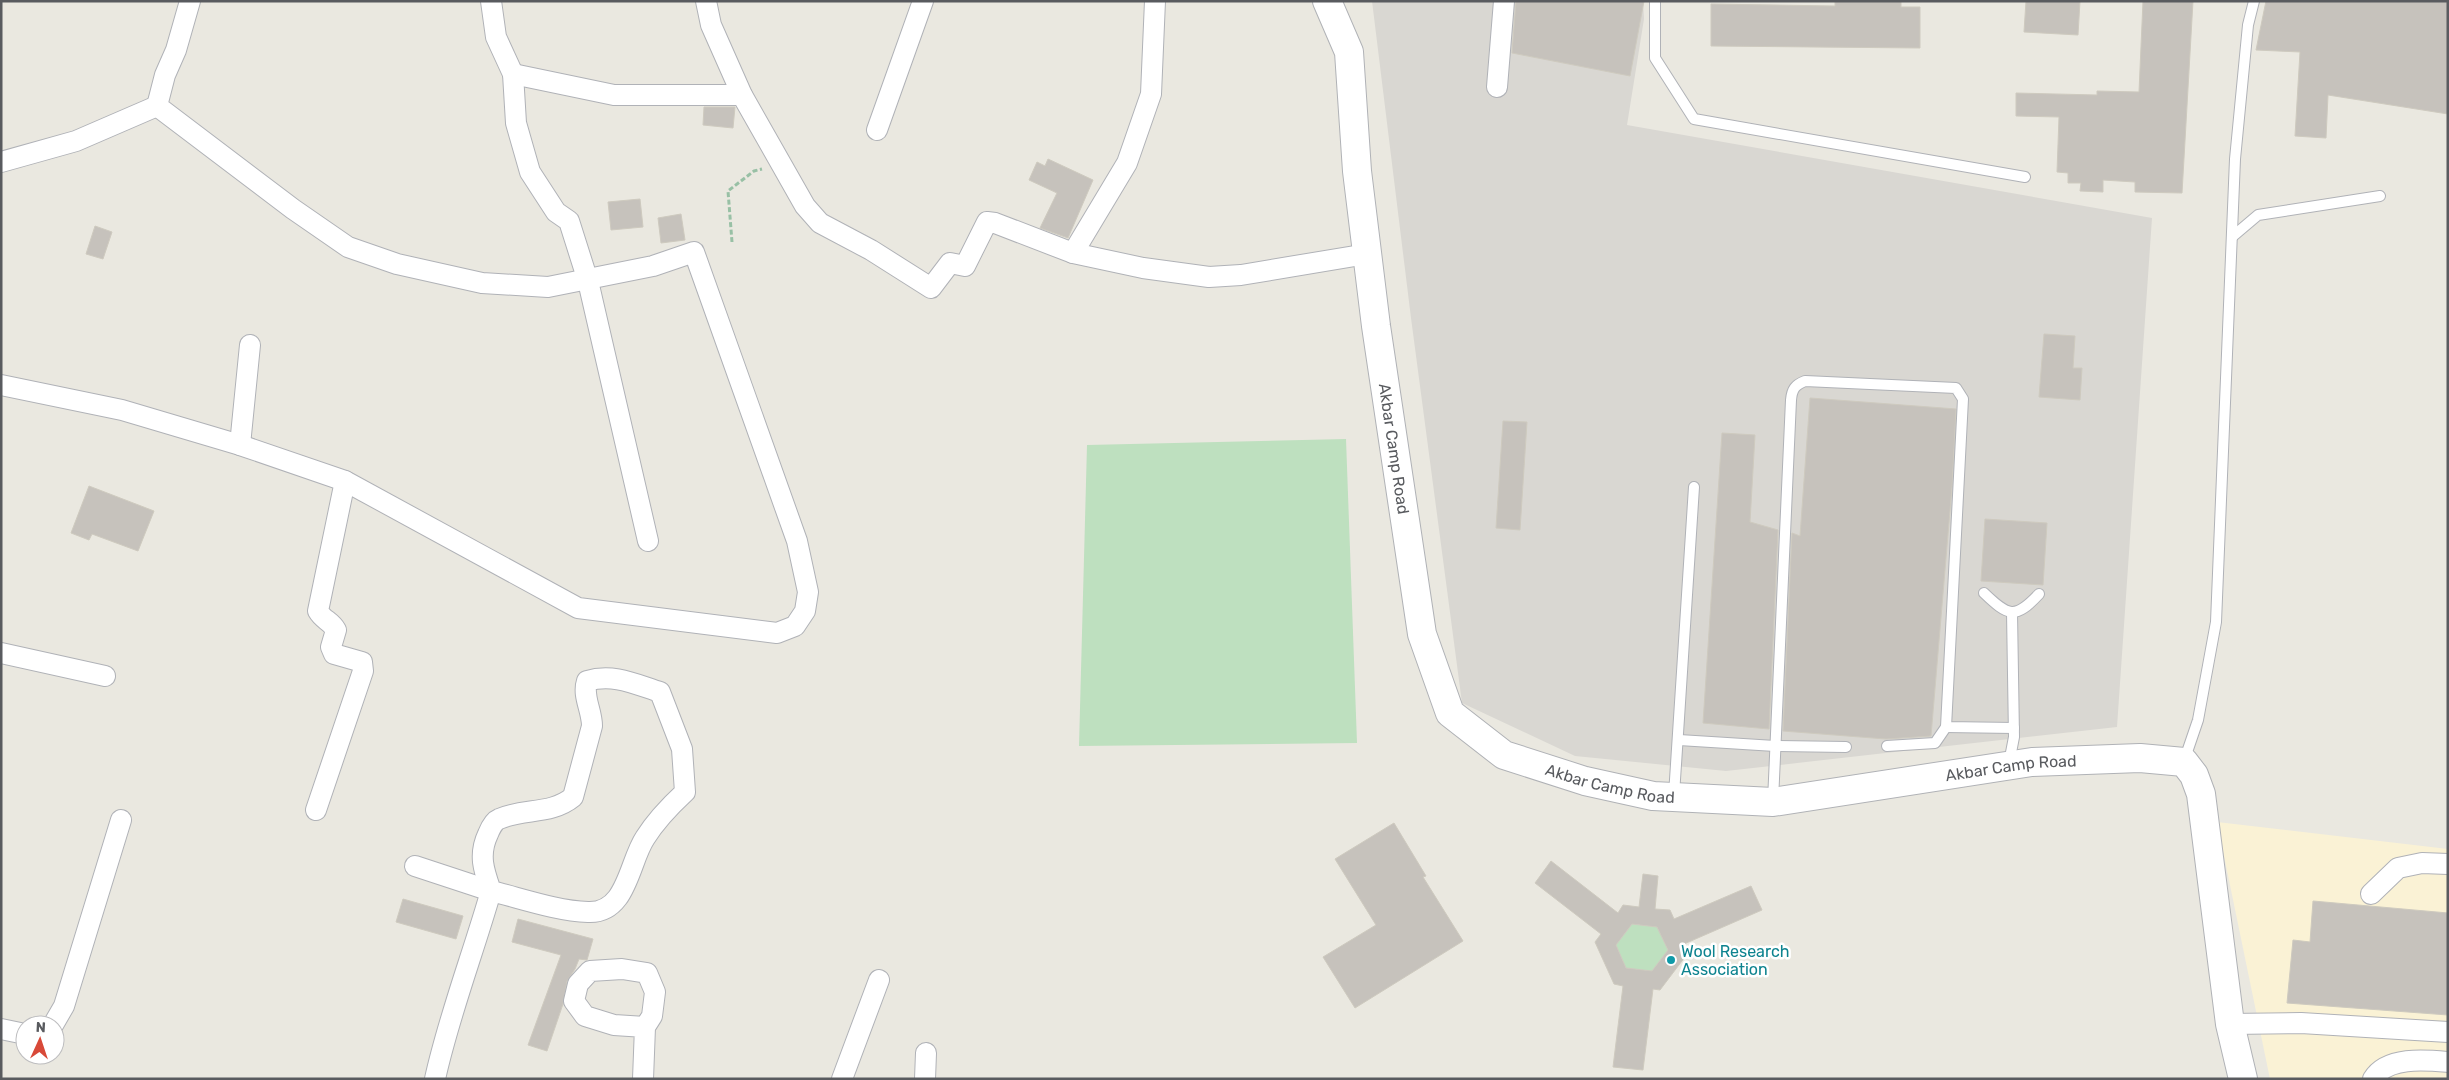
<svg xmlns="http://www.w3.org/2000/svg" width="2449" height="1080" viewBox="0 0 2449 1080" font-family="Rubik,sans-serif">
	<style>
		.commercial { fill: #faf2d5 }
		.industrial { fill: #d9d7d2 }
		.green { fill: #bee0bf }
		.building { fill: #c6c2bc; stroke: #cecabf; fill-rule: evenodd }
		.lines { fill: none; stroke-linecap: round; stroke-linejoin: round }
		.lane-casing { stroke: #b0b2b7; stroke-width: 12 }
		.street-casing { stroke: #b0b2b7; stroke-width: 22 }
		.secondary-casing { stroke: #b0b2b6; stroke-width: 30 }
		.path { stroke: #98c0a5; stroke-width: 3; stroke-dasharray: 5 2.5; stroke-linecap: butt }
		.lane { stroke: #fff; stroke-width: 10 }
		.street { stroke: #fff; stroke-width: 20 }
		.secondary { stroke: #fff; stroke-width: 28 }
		.culture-dot { fill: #0f9aa8; stroke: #fff; stroke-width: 2 }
		.labels { text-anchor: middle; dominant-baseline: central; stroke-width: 5; stroke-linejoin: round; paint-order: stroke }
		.street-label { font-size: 16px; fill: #595b5f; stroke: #fff }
		.culture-label { font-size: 16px; fill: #0d838f; stroke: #fff; text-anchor: start }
	</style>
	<rect width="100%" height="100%" fill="#eae8e0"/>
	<polygon class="commercial" points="2217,822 2448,849 2448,1079 2270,1079"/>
	<polygon class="industrial" points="1372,1 1643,1 1644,19 1627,125 2152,218 2117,727 1726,771 1575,756 1462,703 1411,318"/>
	<g class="green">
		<polygon points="1346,439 1357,743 1079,746 1087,445"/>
		<polygon points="1632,924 1657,927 1668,950 1652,971 1626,968 1616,945"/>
	</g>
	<g class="building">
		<polygon points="1516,1 1644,1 1630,76 1512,53"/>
		<polygon points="1835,1 1901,1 1901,7 1920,7 1920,48 1711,46 1711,4 1835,6"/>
		<polygon points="2026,1 2080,1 2078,35 2024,32"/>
		<polygon points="2143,1 2193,1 2182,193 2135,192 2135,182 2103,180 2103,192 2080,191 2081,183 2068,183 2068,173 2057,172 2059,117 2016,116 2016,93 2097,95 2097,91 2139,92"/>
		<polygon points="2266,1 2448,1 2448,114 2328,95 2326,138 2295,136 2300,52 2256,50"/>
		<polygon points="704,107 735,107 733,128 703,125"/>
		<polygon points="1048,159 1093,180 1068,238 1040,228 1057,193 1029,180 1037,162 1045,166"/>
		<polygon points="640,199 643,227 611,230 608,202"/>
		<polygon points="681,214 685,240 661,243 658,218"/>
		<polygon points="95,226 112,232 103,259 86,254"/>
		<polygon points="2044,334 2075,336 2073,368 2082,368 2080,400 2039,397"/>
		<polygon points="1810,398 1956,409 1952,487 1931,736 1886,739 1783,731 1792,533 1800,536"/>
		<polygon points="1503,421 1527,422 1520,530 1496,528"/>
		<polygon points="1722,433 1755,435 1750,522 1778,530 1769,729 1703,723"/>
		<polygon points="89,486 154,511 138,551 92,534 89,540 71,533"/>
		<polygon points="1985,519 2047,523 2043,585 1981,581"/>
		<polygon points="1394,823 1426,876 1423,877 1463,941 1355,1008 1323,957 1376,925 1335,859"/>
		<path d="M1551 861 1618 913 1623 905 1639 907 1643 874 1658 876 1655 909 1670 910 1674 919 1751 886 1762 910 1684 944 1688 953 1660 990 1653 989 1643 1070 1613 1067 1623 986 1614 984 1595 942 1601 934 1535 883ZM1632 924 1657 927 1668 950 1652 971 1626 968 1616 945Z"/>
		<polygon points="403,899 463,916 456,939 396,922"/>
		<polygon points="2313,901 2448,913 2448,1015 2287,1003 2293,940 2310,942"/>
		<polygon points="518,919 593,939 587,960 579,959 575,969 567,981 563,1004 547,1051 528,1045 561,955 512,942"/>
	</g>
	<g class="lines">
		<defs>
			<g id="lane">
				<polyline points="1655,1 1655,58 1694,119 2025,177"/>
				<polyline points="2232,237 2258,215 2380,196"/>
				<path d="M1984 593C2008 616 2015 620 2039 594"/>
				<polyline points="1679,740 1775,746 1846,747"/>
				<polyline points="1887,746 1935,743 1946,727"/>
				<polyline points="2184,761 2198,720 2216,622 2235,159 2248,25 2254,1"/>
				<polyline points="2009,763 2014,737 2012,612"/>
				<polyline points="1674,795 1694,487"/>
				<path d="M1773 801 1791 400C1792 389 1795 385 1805 381L1956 388 1963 399 1946 727 2014 728"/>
			</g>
			<g id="street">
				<polyline points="491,1 496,37 513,74 516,123 530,172 556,212 569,221 588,281 648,541"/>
				<polyline points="706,1 711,25 742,95 805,206 820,223 871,250 931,288 950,263 965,266 987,222 995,223 1073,253"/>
				<polyline points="1155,1 1151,94 1127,163 1073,253 1143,268 1209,277 1241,275 1367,254"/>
				<polyline points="513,74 614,95 742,95"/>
				<polyline points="1497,87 1504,1"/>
				<polyline points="877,130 923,1"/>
				<polyline points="1,162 76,141 157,106"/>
				<polyline points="1,385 122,410 240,445 345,481 578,608 777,633 795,626 805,611 808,592 797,541 694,252 653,266 548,287 482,283 397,264 348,247 293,209 157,106 165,75 176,50 190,1"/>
				<polyline points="240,445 250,345"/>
				<polyline points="1,653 105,676"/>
				<path d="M316 810 363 671 362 662 334 654 331 647 336 630C331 621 323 620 318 611L345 481"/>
				<polyline points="415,866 491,891"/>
				<polyline points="2371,894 2398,868 2422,863 2448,864"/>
				<polyline points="2230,1024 2301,1023 2448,1032"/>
				<polyline points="53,1025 64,1006 121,820"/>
				<polyline points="1,1029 25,1034"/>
				<path d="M435 1079C449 1015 473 954 491 891 520 898 557 911 588 912 627 914 629 862 645 838 655 822 671 805 685 792L682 749 660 692C635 684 613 673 587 681 582 696 592 710 592 726L573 797C551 815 524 808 499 819 494 821 490 829 488 834 478 855 484 871 491 891"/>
				<polyline points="643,1079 645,1027 652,1016 655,992 647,973 622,969 590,971 578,984 574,1001 585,1016 614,1025 645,1027"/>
				<polyline points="842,1079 879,980"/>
				<polyline points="925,1079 926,1053"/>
				<path d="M2373 1079C2387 1056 2426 1060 2448 1062"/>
			</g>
			<g id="secondary">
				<path id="s1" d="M1327 1 1349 52 1357 171 1376 326 1422 634 1450 713 1504 755 1585 781 1653 796 1773 802 2032 762 2140 758 2184 762 2194 775 2201 794 2230 1024 2243 1079"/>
			</g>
		</defs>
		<use href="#lane" class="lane-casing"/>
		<use href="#street" class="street-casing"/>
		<use href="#secondary" class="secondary-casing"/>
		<polyline class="path" points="732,242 728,191 754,171 762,169"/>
		<use href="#lane" class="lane"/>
		<use href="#street" class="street"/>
		<use href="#secondary" class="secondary"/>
	</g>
	<circle class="culture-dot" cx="1671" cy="960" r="5"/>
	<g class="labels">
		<g class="street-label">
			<text stroke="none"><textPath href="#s1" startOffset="455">Akbar Camp Road</textPath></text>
			<text stroke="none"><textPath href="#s1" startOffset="1310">Akbar Camp Road</textPath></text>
			<text stroke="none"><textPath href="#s1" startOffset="905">Akbar Camp Road</textPath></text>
		</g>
		<g class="culture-label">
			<text x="1681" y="951">Wool Research<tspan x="1681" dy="18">Association</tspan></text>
		</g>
	</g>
	<rect width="2449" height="1080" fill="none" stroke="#595b5f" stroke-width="5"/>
	<g transform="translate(40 1040) rotate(3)"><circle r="24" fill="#ffffff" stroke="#bdbdbf"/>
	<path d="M0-4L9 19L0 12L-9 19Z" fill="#d84938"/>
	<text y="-8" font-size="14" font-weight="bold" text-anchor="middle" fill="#595b5f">N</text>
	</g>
</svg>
